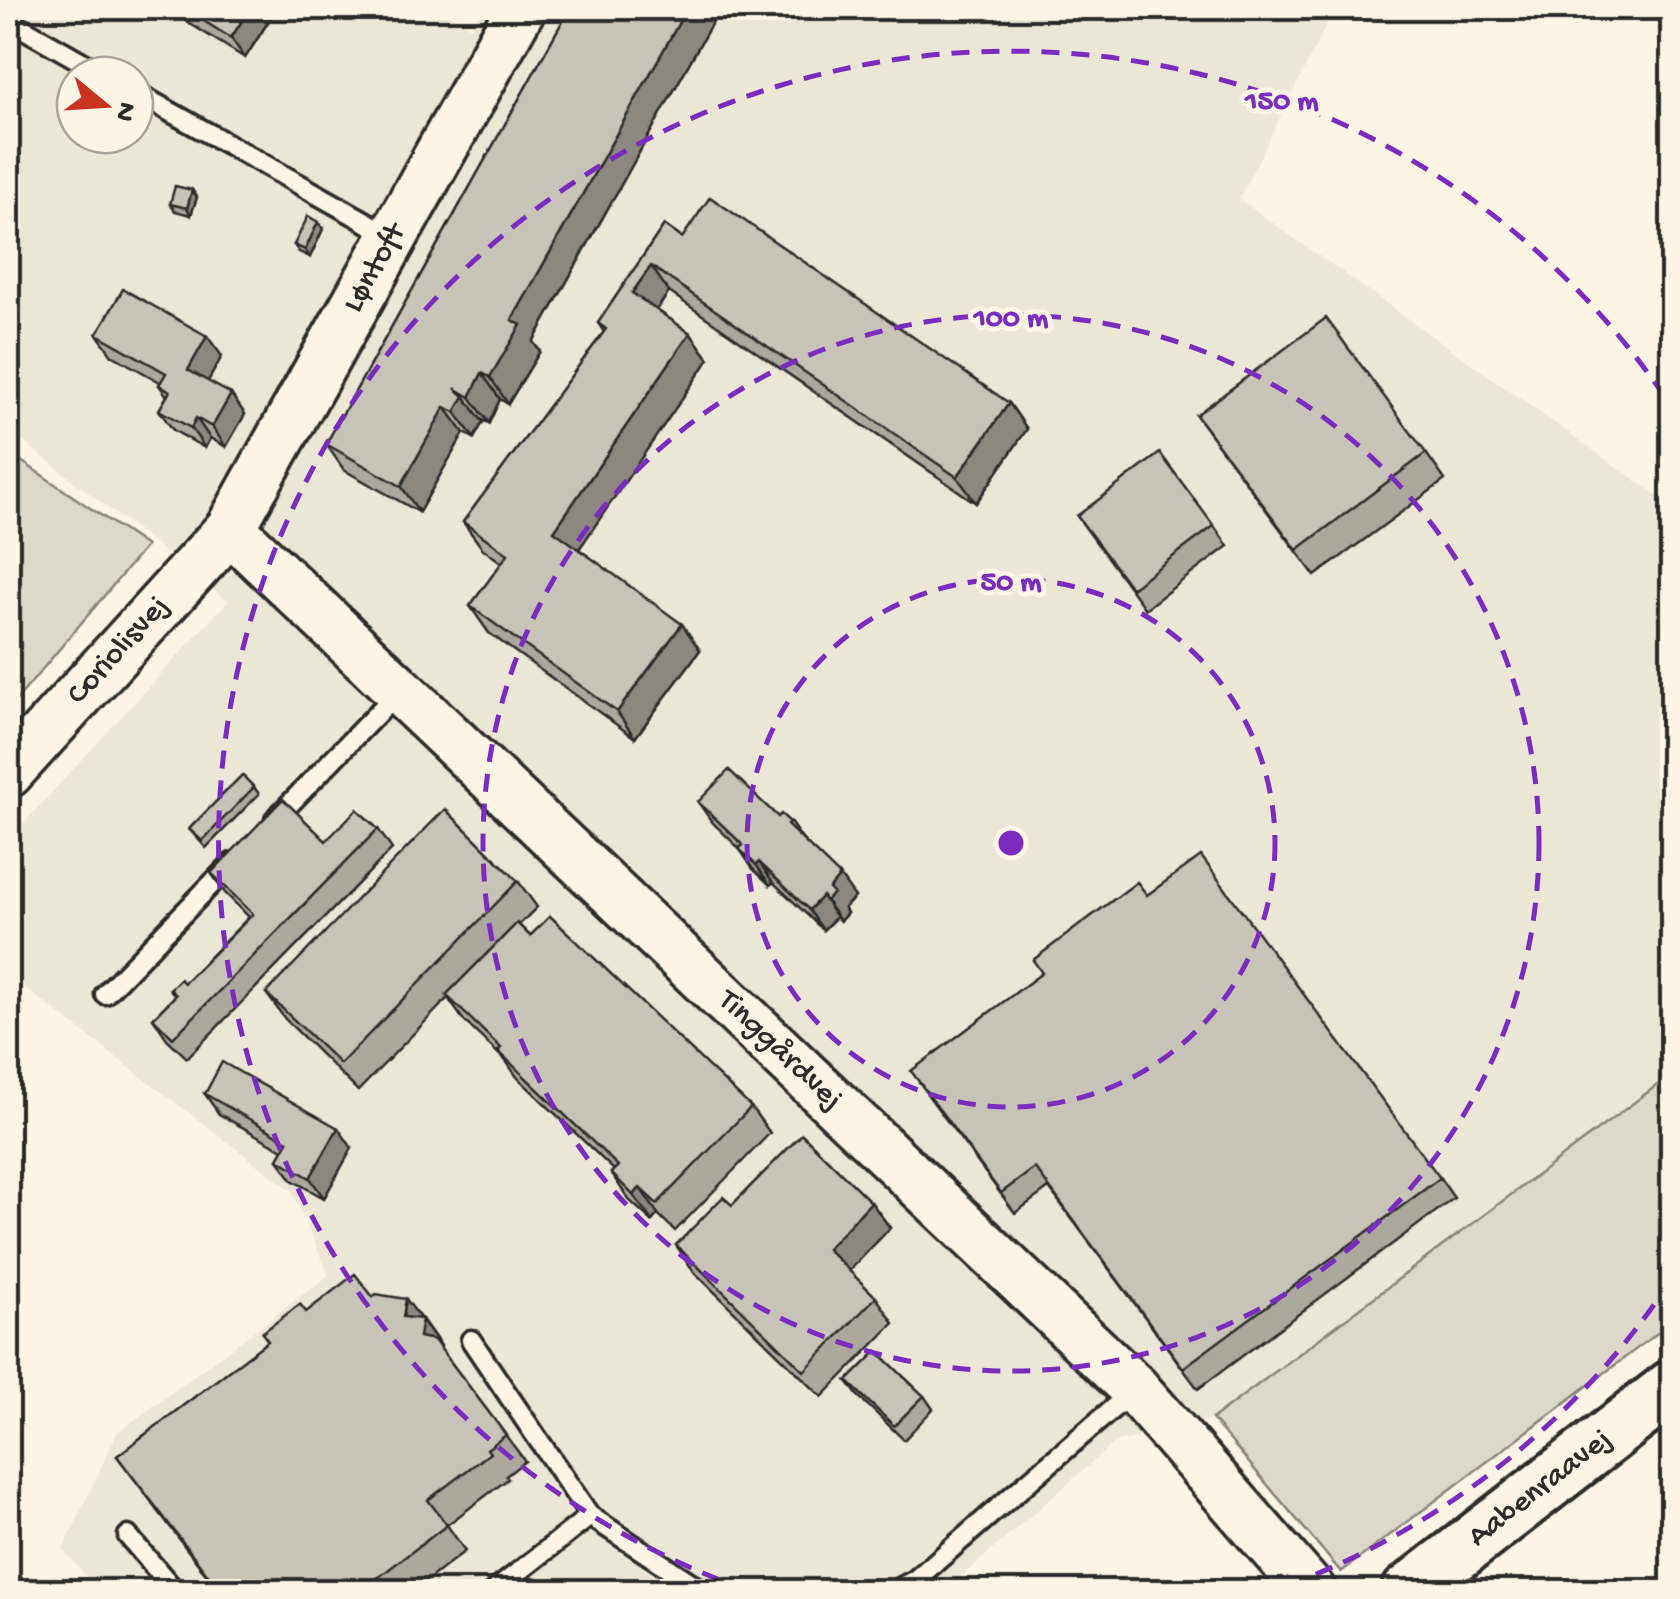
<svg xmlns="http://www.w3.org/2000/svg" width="1680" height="1599" viewBox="0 0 1680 1599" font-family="'Gochi Hand',sans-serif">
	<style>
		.built { fill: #ece6d7; fill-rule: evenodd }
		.green { fill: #ded8ca; stroke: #84827a; stroke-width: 2.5 }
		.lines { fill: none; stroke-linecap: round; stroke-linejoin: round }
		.lane-casing { stroke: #2b2b2b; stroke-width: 25 }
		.secondary-casing { stroke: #2b2b2b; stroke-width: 55 }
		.primary-casing { stroke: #2b2b2b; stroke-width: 60 }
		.lane { stroke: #fcf5e5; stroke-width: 18 }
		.secondary { stroke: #fcf5e5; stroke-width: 48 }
		.primary { stroke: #fcf5e5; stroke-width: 52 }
		.wall { fill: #aca89d; stroke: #2b2b2b; stroke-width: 2.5 }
		.shaded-wall { fill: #8c8880; stroke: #2b2b2b; stroke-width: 2.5 }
		.building { fill: #c8c3b7; stroke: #2b2b2b; stroke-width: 2.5 }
		.ring { fill: none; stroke: #7b2cbf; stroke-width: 5; stroke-dasharray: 18 12 }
		.labels { text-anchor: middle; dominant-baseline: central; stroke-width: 10; stroke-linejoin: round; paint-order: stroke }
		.street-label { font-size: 32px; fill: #2b2b2b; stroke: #fcf5e5 }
		.centre { fill: #7b2cbf; stroke: #fcf5e5; stroke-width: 5 }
		.ring-label { font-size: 30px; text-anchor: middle; font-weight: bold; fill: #7b2cbf; stroke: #fcf5e5; stroke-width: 10; stroke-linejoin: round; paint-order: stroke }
	</style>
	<rect width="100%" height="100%" fill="#fcf5e5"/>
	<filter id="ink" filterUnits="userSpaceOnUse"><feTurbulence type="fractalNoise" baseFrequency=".01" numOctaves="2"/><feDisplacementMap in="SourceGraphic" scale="20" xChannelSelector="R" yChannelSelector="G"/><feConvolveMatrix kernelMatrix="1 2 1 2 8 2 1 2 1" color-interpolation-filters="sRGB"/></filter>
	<g filter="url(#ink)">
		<path class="built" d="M8 8H439L471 27 482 8H1335L1239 199 1672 506V1074L1212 1419 1114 1443 945 1591H99L63 1550 117 1433 329 1275 292 1191 8 975V840L228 601 8 430ZM75 75H135V135H75Z"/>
		<g class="green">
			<polygon points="8,452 146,546 8,710"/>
			<polygon points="1672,1074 1672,1322 1341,1572 1212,1419"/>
		</g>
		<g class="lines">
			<defs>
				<g id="lane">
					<polyline points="17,25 105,75"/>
					<polyline points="135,92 393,237"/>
					<polyline points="275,819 399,691"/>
					<polyline points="105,994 232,863"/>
					<polyline points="471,1340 590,1516 697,1587 709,1592"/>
					<polyline points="128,1536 176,1592"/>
					<polyline points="493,1592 590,1516"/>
					<polyline points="892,1592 915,1580 1133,1391"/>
				</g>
				<g id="secondary">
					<path id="s1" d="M230 529 1135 1389 1312 1592"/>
					<path id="s2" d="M8 773 230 529 521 8"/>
				</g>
				<g id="primary">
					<path id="s3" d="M1408 1592 1672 1387"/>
				</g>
			</defs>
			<use href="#lane" class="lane-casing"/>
			<use href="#secondary" class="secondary-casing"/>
			<use href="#primary" class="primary-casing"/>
			<use href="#lane" class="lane"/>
			<use href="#secondary" class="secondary"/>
			<use href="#primary" class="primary"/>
		</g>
		<g class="wall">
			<polygon points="165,8 277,8 245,58"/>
			<polygon points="570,8 720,8 533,342 540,351 508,404 500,399 489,423 480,419 483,422 474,438 464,433 419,512 344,470 326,444"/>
			<polygon points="192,190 197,197 191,215 175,211 170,204"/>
			<polygon points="664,225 682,238 1009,403 1027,429 976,503 669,292 657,310 690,333 709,359 578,549 700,650 635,738 489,633 470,606 502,563 482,548 463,522 604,332 598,323"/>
			<polygon points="323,229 310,257 299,252 294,245"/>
			<polygon points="97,334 222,356 208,381 245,414 226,447 210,438 205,448 173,430 159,410 167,396 159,385 160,382 112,355"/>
			<polygon points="1196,415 1426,453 1445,480 1315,576"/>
			<polygon points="1077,516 1214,526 1228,546 1145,609"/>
			<polygon points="254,787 259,794 206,848 189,829"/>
			<polygon points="698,802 778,817 790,822 802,839 855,897 844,908 847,913 840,921 836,917 823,930 773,882 770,885 753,869 739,848 712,822"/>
			<polygon points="378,829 392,849 187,1058 167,1039 153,1018 175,996 170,989 184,983 249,917 225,893 211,873 326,841"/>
			<polygon points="518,881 537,907 519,925 530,936 751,1107 770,1133 675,1231 658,1214 652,1221 629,1200 611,1173 614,1170 517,1077 506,1061 464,1021 448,998 358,1091 285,1019 266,993"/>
			<polygon points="1147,895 1440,1178 1454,1198 1198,1389 1049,1188 1015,1213 925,1091 1042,973"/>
			<polygon points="205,1094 352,1148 324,1198 292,1180 278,1159 283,1150 219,1114"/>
			<polygon points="871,1202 890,1228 849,1271 876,1297 894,1323 822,1397 694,1272 676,1245 732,1205"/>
			<polygon points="373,1297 422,1319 441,1346 440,1348 525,1461 506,1476 508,1479 447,1525 465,1551 412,1592 219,1592 117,1456 306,1312"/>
			<polygon points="847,1381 924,1396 933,1409 904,1440 857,1395"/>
		</g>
		<g class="shaded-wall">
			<polygon points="250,8 277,8 245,58 231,38"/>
			<polygon points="687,8 720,8 533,342 540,351 508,404 490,377 512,320"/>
			<polygon points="192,190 197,197 191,215 187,208"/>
			<polygon points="318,222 323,229 310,257 305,250"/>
			<polygon points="651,266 669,292 650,319 632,293"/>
			<polygon points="690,333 709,359 573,558 554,531"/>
			<polygon points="207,336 222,356 203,390 188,370"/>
			<polygon points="482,373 500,399 489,423 470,397"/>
			<polygon points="231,394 245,414 226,447 212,427"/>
			<polygon points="464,396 483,422 474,438 455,412"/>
			<polygon points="1009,403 1027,429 976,503 957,477"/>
			<polygon points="445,407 464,433 419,512 401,486"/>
			<polygon points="196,418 210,438 205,448 191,428"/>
			<polygon points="682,624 700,650 635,738 617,712"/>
			<polygon points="759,862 773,882 770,885 756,865"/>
			<polygon points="840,876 855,897 844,908 847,913 840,921 826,901 829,889"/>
			<polygon points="822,896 836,917 823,930 809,910"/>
			<polygon points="338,1128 352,1148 324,1198 310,1178"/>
			<polygon points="640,1188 658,1214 652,1221 633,1195"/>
			<polygon points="871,1202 890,1228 845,1275 827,1249"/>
			<polygon points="406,1299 441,1346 438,1364 403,1317"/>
		</g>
		<g class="building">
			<polygon points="183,8 250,8 231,38"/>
			<polygon points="570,8 687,8 512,320 521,325 490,377 482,373 470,397 455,388 464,396 455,412 445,407 401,486 326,444"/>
			<polygon points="175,186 192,190 187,208 170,204"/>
			<polygon points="710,197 1009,403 957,477 651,266 632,293 690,333 554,531 682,624 617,712 470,606 508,554 463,522 606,329 598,323 664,225 682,238"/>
			<polygon points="308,216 318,222 305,250 294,245"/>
			<polygon points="123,289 207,336 188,370 231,394 212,427 196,418 191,428 159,410 170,391 159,385 166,373 97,334"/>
			<polygon points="1326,318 1426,453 1297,550 1196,415"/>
			<polygon points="1160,453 1214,526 1131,588 1077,516"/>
			<polygon points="729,770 778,817 781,814 790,822 787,825 840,876 829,889 833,893 826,901 822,896 809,910 759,862 756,865 739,849 743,845 698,802"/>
			<polygon points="242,775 254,787 202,841 189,829"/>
			<polygon points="283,799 326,841 357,809 378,829 173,1038 153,1018 176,995 170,989 180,979 184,983 253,914 211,873"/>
			<polygon points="445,809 518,881 340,1064 266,993"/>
			<polygon points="1201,856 1440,1178 1183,1368 1035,1168 1001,1193 911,1071 1042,973 1033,960 1137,882 1147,895"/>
			<polygon points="550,916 751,1107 657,1204 640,1188 633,1195 611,1173 618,1166 498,1051 501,1048 446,995 517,923 530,936"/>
			<polygon points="222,1062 338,1128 310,1178 278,1159 288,1141 205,1094"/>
			<polygon points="802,1134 871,1202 827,1249 876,1297 804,1371 676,1245 723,1197 732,1205"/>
			<polygon points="355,1274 373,1297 376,1294 406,1299 403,1317 422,1319 419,1337 434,1340 506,1435 487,1449 490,1453 428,1500 447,1525 359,1592 320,1592 316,1586 308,1592 221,1592 117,1456 268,1341 262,1333 300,1304 306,1312"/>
			<polygon points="877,1351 924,1396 894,1426 847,1381"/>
		</g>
	</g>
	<g class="ring">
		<circle cx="1011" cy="843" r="264"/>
		<circle cx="1011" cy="843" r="528"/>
		<path d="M1671 1280A792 792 0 0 1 1275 1590M747 1590A792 792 0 1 1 1671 406"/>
	</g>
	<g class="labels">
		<g class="street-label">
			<text stroke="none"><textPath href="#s2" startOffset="628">Løntoft</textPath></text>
			<text stroke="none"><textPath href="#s2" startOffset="165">Coriolisvej</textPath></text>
			<text stroke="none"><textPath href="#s1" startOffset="758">Tinggårdvej</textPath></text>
			<text stroke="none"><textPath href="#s3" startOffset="168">Aabenraavej</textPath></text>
		</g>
	</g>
	<circle cx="1011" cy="843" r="15" class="centre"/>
	<g class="ring-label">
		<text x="1282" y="109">150 m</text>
		<text x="1011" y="326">100 m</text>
		<text x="1011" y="590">50 m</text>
	</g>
	<rect width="1680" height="1599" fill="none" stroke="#fcf5e5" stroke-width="40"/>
	<rect x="20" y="20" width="1640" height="1559" fill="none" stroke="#2b2b2b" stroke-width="4" filter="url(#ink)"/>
	<g transform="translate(105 105) rotate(108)"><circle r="48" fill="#fcf5e5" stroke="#a8a49b" stroke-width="2.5"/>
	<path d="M0-8L18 38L0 25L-18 38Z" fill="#c8321e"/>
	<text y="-15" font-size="28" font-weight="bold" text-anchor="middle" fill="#2b2b2b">N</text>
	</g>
</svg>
